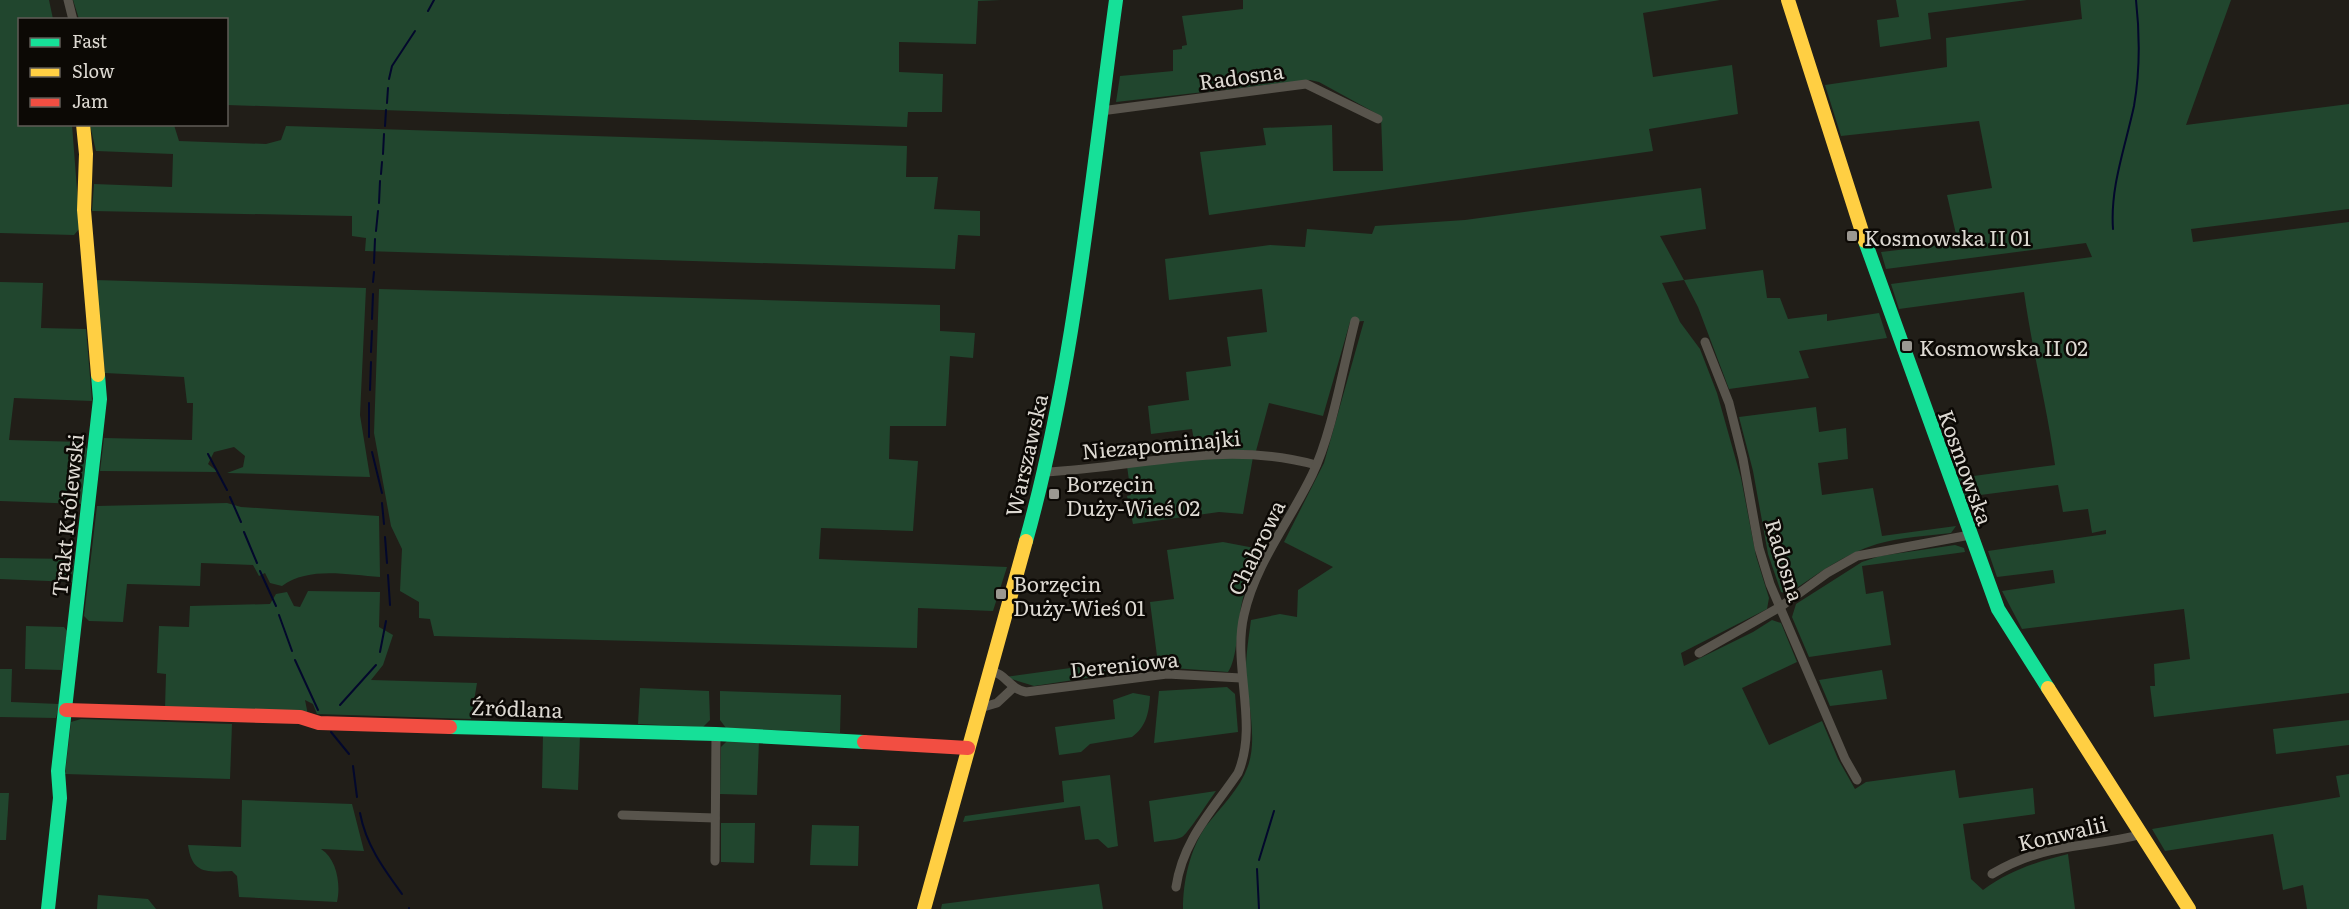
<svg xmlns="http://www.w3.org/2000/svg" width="2349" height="909" viewBox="0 0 2349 909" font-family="Literata,serif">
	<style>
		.green { fill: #21462e }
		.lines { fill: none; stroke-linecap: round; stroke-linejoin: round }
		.stream { stroke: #03082c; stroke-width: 2 }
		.street { stroke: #58544c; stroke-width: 9 }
		.fast { stroke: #16e098; stroke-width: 14 }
		.slow { stroke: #ffcf43; stroke-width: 14 }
		.jam { stroke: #f24e42; stroke-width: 14 }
		.poi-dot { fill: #9b9891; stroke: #0c0905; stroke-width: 2 }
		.labels { text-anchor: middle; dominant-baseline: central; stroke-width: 5; stroke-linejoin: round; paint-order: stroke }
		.street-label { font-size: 21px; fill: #ddd9d2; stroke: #0c0905 }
		.poi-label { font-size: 21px; fill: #ddd9d2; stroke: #0c0905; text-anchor: start }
	</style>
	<rect width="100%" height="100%" fill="#211e18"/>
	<g class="green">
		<polygon points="0,0 49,0 53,19 20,20 20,124 72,125 80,228 74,235 0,233"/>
		<polygon points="73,0 1001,0 978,1 976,44 899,42 899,72 943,74 942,112 908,112 907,127 227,105 226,20 79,19"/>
		<polygon points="1243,0 1720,0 1643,13 1653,77 1732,65 1738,114 1649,129 1653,151 1209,215 1200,152 1266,145 1263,128 1332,125 1333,171 1383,171 1381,116 1319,82 1310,80 1116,102 1120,76 1173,71 1173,50 1182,49 1182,46 1187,45 1182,16 1243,9"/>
		<polygon points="1896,0 2027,0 1928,13 1931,39 1880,47 1877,20 1899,17"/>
		<path d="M2080 0H2231L2186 125 2349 104V209L2191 229 2193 242 2349 222V693L2154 717 2150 686H2155L2154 664 2190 659 2184 609 2022 629 2002 591 2055 583 2053 570 1997 577 1988 551 2106 534V530L2092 533 2088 509 2063 512 2058 485 1965 497 1959 478 2055 465C2047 406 2032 350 2024 292L1899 309 1891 284 2092 257 2086 243 1886 269 1881 252 1958 243 1947 195 1992 188 1979 121 1841 136 1825 85 1947 67 1946 38 2082 19Z"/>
		<polygon points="90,125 174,125 179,141 266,144 281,140 286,126 907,146 906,177 938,177 934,209 980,211 980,236 958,235 955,269 365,251 366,238 352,236 352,216 92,211 94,184 172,187 173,154 96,151"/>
		<path d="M1701 188 1706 229 1660 236 1684 280 1763 270 1767 298H1780L1788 319 1827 314V321L1879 313 1887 338 1799 351 1809 378 1729 389 1698 307 1684 280 1662 283 1680 322 1700 349 1717 393 1741 478 1756 556 1769 598 1767 609 1681 653 1684 666 1753 632 1772 620 1781 623 1797 662 1742 688 1769 745 1822 721 1838 759 1855 789 1866 782 1955 770 1959 798 2033 788 2035 814 1963 824 1971 879 1983 890C2010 870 2036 862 2068 854L2075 909H1183C1183 881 1190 849 1206 826 1221 807 1240 789 1248 766 1258 738 1247 700 1246 670 1246 653 1249 636 1251 620L1280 614 1297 617 1298 590 1333 567 1284 542 1324 463 1364 321 1350 322 1323 416 1269 403 1256 451 1226 449 1196 452 1192 429 1151 434 1148 406 1189 400 1186 372 1231 366 1227 337 1267 332 1262 289 1169 300 1165 259 1270 245 1305 247 1307 229 1372 234 1375 226 1465 220Z"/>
		<polygon points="95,280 366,288 360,415 370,477 227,473 243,467 245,456 234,447 214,452 208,464 218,472 100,471 104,438 192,440 193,403 187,403 184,377 105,373"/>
		<polygon points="0,282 43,283 41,328 86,329 92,401 14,398 9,440 82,442 87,449 81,504 0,501"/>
		<polygon points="379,289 940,305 940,331 975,333 973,358 950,356 946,426 890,426 889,459 918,461 913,531 821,528 819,559 1007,567 993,611 918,608 917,648 434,636 430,619 419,618 419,602 400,591 402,549 391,526 374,433"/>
		<path d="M1816 407 1819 432 1846 428 1848 459 1818 463 1822 495 1873 488 1882 536 1956 526 1951 533C1927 536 1901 537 1877 544 1844 554 1817 574 1788 594L1781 592 1768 554 1753 471 1739 417Z"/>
		<polygon points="1215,457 1253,457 1243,514 1219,512 1133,524 1127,496 1131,495 1127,466"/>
		<path d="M227 503 241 507 379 516 380 577C348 575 309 566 282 586L270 583 265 573 259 576 253 565 201 563 200 586 127 584 123 622 89 621 84 616 97 506Z"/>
		<path d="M1223 542 1265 550C1254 568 1245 586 1241 607 1238 624 1237 660 1228 672L1159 667 1034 686 1005 677 1157 656 1150 602 1174 599 1167 550Z"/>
		<polygon points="1955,545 1964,548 1965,552 1862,566 1866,594 1883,591 1891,645 1809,657 1792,617 1796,604 1862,562 1880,556"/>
		<polygon points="0,558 74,559 72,582 0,579"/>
		<polygon points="308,591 380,592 379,627 393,635 383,665 371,680 477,683 471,719 317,714 313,704 305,700 308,715 165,708 166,674 157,673 159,626 189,627 190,606 270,604 276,594 287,592 294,606 300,607"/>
		<polygon points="26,626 64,627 67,631 62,670 25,669"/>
		<polygon points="0,669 12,669 11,702 59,704 56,718 0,717"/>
		<polygon points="1882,670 1887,699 1830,706 1819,680"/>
		<polygon points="1227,687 1235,694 1238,732 1154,743 1159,691"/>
		<polygon points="640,688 709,691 710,720 703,727 638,724"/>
		<polygon points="720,691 841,695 840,733 726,728 720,720"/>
		<path d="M1133 693 1150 696C1149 713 1146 727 1132 737L1090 744 1081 752 1059 755 1055 727 1115 719 1113 700Z"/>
		<polygon points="81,719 232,724 230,779 65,774 71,722"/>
		<polygon points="2349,720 2349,745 2276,754 2273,729"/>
		<polygon points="543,733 580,735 578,790 542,788"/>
		<polygon points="729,739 759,740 757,795 720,794 721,747"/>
		<polygon points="2349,774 2349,909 2307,909 2303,885 2283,890 2273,834 2165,851 2152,829 2340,797 2336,776"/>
		<polygon points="1110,775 1118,846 1108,848 1098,839 1085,840 1080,806 963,822 965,816 1064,802 1062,781"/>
		<path d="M1216 791C1210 799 1187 835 1182 837 1174 841 1162 840 1154 842L1149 801Z"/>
		<polygon points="0,793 9,793 6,840 0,840"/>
		<path d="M242 800 352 804 364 851 321 849C337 859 341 885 337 902L239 897 237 876 232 871C206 872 192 874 188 845L241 847Z"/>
		<polygon points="721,823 755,823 754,863 721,862"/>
		<polygon points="812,825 859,826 858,866 810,865"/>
		<polygon points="1099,884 1103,909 941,909 942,904"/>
		<polygon points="98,895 148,899 156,909 97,909"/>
	</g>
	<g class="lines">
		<g class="stream">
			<polyline points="428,11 434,0"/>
			<polyline points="389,79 392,66 415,31"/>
			<polyline points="387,103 388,88"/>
			<polyline points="385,126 386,110"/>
			<polyline points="383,154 384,134"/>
			<polyline points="381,174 382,162"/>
			<polyline points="379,203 380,181"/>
			<path d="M2113 229C2110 187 2125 148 2134 106 2140 71 2140 36 2136 0"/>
			<polyline points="376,231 378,211"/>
			<polyline points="374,263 375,239"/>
			<polyline points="373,282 374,272"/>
			<polyline points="372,319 373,294"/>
			<polyline points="371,352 372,331"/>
			<polyline points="370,390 371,362"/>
			<polyline points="369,437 369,403"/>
			<polyline points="372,452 382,493"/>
			<polyline points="208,454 227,490"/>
			<polyline points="230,497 241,522"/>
			<polyline points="382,503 384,524"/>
			<polyline points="244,532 257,563"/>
			<polyline points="385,537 387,563"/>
			<polyline points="260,571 276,606"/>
			<polyline points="388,575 390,605"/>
			<polyline points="279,615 292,651"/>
			<polyline points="380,652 386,621"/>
			<polyline points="295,660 318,710"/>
			<polyline points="340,705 376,665"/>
			<polyline points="331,732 349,754"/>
			<polyline points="353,766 357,797"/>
			<path d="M360 813C366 845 383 868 402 894"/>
			<polyline points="1259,860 1274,811"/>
			<polyline points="1257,869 1259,909"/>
			<polyline points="409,908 409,909"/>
		</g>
		<g class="street">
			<polyline points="68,0 73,20"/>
			<polyline points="1101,111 1306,84 1378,119"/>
			<polyline points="1705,342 1729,403 1743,459 1759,548 1770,584 1845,759 1857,780"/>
			<path d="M1045 472C1139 468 1222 439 1316 465"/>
			<polyline points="1699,653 1780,607 1827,573 1857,556 1970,535"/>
			<path d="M990 671C1006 673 1009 689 1026 692L1167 674 1241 678"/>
			<polyline points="980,708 997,703 1013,688"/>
			<polyline points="622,815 715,818"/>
			<polyline points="715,861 716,734"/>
			<path d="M1992 874C2048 841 2086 849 2143 834"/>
			<path d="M1176 887C1183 840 1212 811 1238 773 1259 724 1232 666 1244 615 1255 564 1290 521 1312 475 1332 434 1343 367 1355 321"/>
		</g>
		<g class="fast">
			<polyline points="1865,241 1998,609 2048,688"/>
			<path d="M1026 541C1075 365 1091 181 1116 0"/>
			<polyline points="450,727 716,734 864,742"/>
			<polyline points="48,909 60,798 58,771 100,399 98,375"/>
		</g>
		<g class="slow">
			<polyline points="1788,0 1865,241"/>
			<polyline points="83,124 86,154 84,210 98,375"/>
			<polyline points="2048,688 2189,909"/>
			<polyline points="924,909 1026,541"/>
		</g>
		<g class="jam">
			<polyline points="66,710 300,717 319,723 450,727"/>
			<polyline points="864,742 968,748"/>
		</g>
	</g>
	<g class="poi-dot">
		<rect x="1846" y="230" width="12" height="12" rx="3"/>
		<rect x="1901" y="340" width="12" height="12" rx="3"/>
		<rect x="1048" y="488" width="12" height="12" rx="3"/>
		<rect x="995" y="588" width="12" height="12" rx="3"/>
	</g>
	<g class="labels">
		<g class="street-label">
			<text transform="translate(1241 75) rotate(-8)">Radosna</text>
			<text transform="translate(1161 443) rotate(-5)">Niezapominajki</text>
			<text transform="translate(1025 455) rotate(-77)">Warszawska</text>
			<text transform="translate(1967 467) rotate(70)">Kosmowska</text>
			<text transform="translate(66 515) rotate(-84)">Trakt Królewski</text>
			<text transform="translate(1255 547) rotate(-64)">Chabrowa</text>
			<text transform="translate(1786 560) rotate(73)">Radosna</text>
			<text transform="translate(1124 663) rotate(-6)">Dereniowa</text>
			<text transform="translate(517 707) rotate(2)">Źródlana</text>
			<text transform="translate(2062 832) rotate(-13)">Konwalii</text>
		</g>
		<g class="poi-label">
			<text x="1864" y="236">Kosmowska II 01</text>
			<text x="1919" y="346">Kosmowska II 02</text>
			<text x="1066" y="482">Borzęcin<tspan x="1066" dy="24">Duży-Wieś 02</tspan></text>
			<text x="1013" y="582">Borzęcin<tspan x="1013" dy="24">Duży-Wieś 01</tspan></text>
		</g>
	</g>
	<rect x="18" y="18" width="210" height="108" fill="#0c0905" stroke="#605c57" stroke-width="1.5"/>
	<rect x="30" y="38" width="30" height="9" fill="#16e098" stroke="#605c57" stroke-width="1.5"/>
	<text x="72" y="48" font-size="18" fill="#ddd9d2">Fast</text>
	<rect x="30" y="68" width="30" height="9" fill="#ffcf43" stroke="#605c57" stroke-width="1.5"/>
	<text x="72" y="78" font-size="18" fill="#ddd9d2">Slow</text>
	<rect x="30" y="98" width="30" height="9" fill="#f24e42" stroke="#605c57" stroke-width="1.5"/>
	<text x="72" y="108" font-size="18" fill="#ddd9d2">Jam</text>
</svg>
